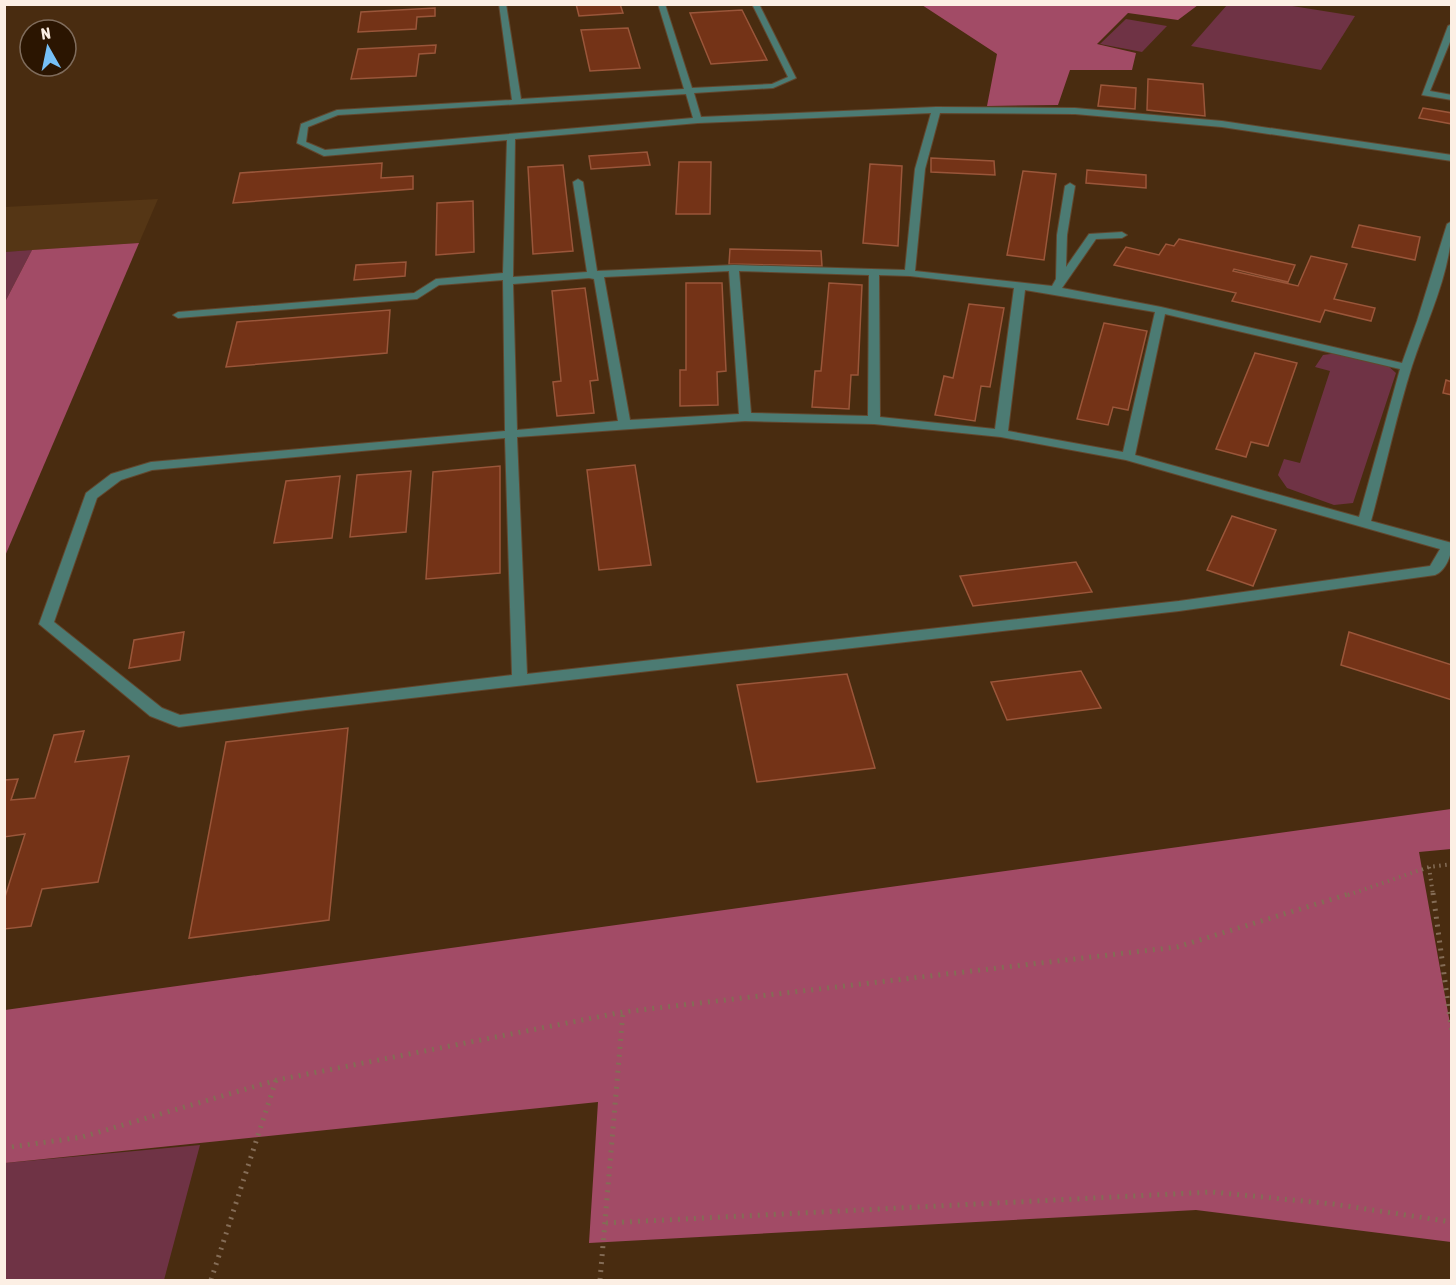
<svg xmlns="http://www.w3.org/2000/svg" width="1456" height="1285" viewBox="0 0 1456 1285" font-family="'Asap Condensed',sans-serif">
	<style>
		.built { fill: #553615 }
		.green { fill: #6f3345 }
		.forest { fill: #a24b66 }
		.building { fill: #743317; stroke: #9a563a; stroke-width: 1.5 }
		.lines { fill: none; stroke-linecap: round; stroke-linejoin: round }
		.minor-casing { stroke: #62472e; stroke-width: 2 }
		.path-far1 { stroke: #846c56; stroke-width: 4; stroke-dasharray: 1.5 4.5; stroke-linecap: butt }
		.path { stroke: #846c56; stroke-width: 5; stroke-dasharray: 2 6; stroke-linecap: butt }
		.minor { fill: #4c7b73; fill-rule: evenodd }
	</style>
	<rect width="100%" height="100%" fill="#492c10"/>
	<polygon class="built" points="158,199 139,243 5,252 5,207"/>
	<g class="green">
		<polygon points="1227,5 1286,5 1355,16 1321,70 1191,46"/>
		<polygon points="1126,19 1167,26 1142,52 1100,44"/>
		<polygon points="32,250 5,302 5,252"/>
		<polygon points="1338,353 1387,365 1396,373 1353,503 1334,505 1287,488 1278,475 1284,459 1300,463 1330,371 1315,367 1323,355"/>
		<polygon points="200,1145 164,1280 5,1280 5,1163"/>
	</g>
	<g class="forest">
		<polygon points="922,5 1198,5 1178,20 1128,13 1097,44 1136,53 1132,70 1070,70 1058,105 987,106 997,54"/>
		<polygon points="139,243 5,556 5,302 32,250"/>
		<polygon points="1451,809 1451,849 1419,852 1451,1029 1451,1242 1196,1210 589,1243 598,1102 5,1163 5,1010"/>
	</g>
	<g class="building">
		<polygon points="576,4 620,4 623,13 579,16"/>
		<polygon points="435,8 435,16 417,17 416,29 358,32 361,12"/>
		<polygon points="742,10 767,60 711,64 690,13"/>
		<polygon points="628,28 640,68 590,71 581,30"/>
		<polygon points="436,45 435,53 419,54 416,76 351,79 358,49"/>
		<polygon points="1148,79 1203,84 1205,116 1147,110"/>
		<polygon points="1101,85 1136,88 1135,109 1098,106"/>
		<polygon points="1423,108 1452,113 1452,124 1419,118"/>
		<polygon points="647,152 650,165 591,169 589,156"/>
		<polygon points="931,158 994,161 995,175 931,172"/>
		<polygon points="679,162 711,162 710,214 676,214"/>
		<polygon points="382,163 381,178 413,176 413,189 233,203 240,173"/>
		<polygon points="870,164 902,166 898,246 863,243"/>
		<polygon points="563,165 573,251 533,254 528,167"/>
		<polygon points="1087,170 1146,175 1146,188 1086,183"/>
		<polygon points="1023,171 1056,174 1044,260 1007,255"/>
		<polygon points="473,201 474,252 436,255 437,203"/>
		<polygon points="1359,225 1420,237 1415,260 1352,247"/>
		<polygon points="1179,239 1295,265 1288,282 1234,269 1233,271 1298,286 1311,256 1347,264 1334,299 1375,308 1371,321 1325,310 1320,322 1232,301 1236,293 1114,265 1126,247 1159,255 1166,244 1174,246"/>
		<polygon points="730,249 821,251 822,266 729,264"/>
		<polygon points="406,262 405,276 354,280 356,265"/>
		<polygon points="686,283 722,283 726,371 717,372 718,405 680,406 680,370 686,370"/>
		<polygon points="829,283 862,285 858,375 851,375 849,409 812,407 815,371 821,371"/>
		<polygon points="585,288 598,380 590,381 594,413 557,416 553,382 561,381 552,291"/>
		<polygon points="969,304 1004,308 990,387 981,386 975,421 935,415 944,376 953,378"/>
		<polygon points="390,310 387,353 226,367 237,322"/>
		<polygon points="1104,323 1147,331 1128,410 1113,407 1108,425 1077,419"/>
		<polygon points="1255,353 1297,363 1268,446 1251,442 1246,457 1216,449"/>
		<polygon points="1446,380 1452,382 1452,395 1443,393"/>
		<polygon points="635,465 651,565 599,570 587,470"/>
		<polygon points="500,466 500,573 426,579 433,472"/>
		<polygon points="411,471 406,532 350,537 357,475"/>
		<polygon points="340,476 332,538 274,543 286,481"/>
		<polygon points="1232,516 1276,530 1253,586 1207,570"/>
		<polygon points="1076,562 1092,592 973,606 960,576"/>
		<polygon points="184,632 180,660 129,668 134,640"/>
		<polygon points="1349,632 1452,665 1452,700 1341,665"/>
		<polygon points="1081,671 1101,708 1007,720 991,682"/>
		<polygon points="847,674 875,768 757,782 737,685"/>
		<polygon points="348,728 329,920 189,938 226,742"/>
		<polygon points="84,731 75,762 129,756 98,882 42,889 31,926 4,929 4,900 25,834 4,837 4,780 18,779 11,800 35,798 54,735"/>
	</g>
	<g class="lines">
		<defs>
			<g id="minor">
				<path d="M499 4H506L521 99 684 89 658 4H665L692 88 772 84 788 77 752 4H759L796 78 773 88 694 93 701 117 936 107 1075 108 1222 121 1452 155V161L1222 127 1075 114 940 113 925 169 915 271 1052 286 1056 279 1057 235 1065 186 1070 183 1075 186 1067 235 1066 267 1089 234 1122 232 1127 235 1122 238 1096 239 1062 288 1161 307 1402 363 1417 321 1447 224 1452 221C1452 271 1427 320 1412 366 1396 417 1385 470 1371 521L1452 543C1452 554 1446 571 1435 575L1179 611 306 710 179 727 173 725 150 716 39 624 86 493 111 474 151 462 505 431 503 280 439 285 417 299 178 318 173 315 178 312 414 293 436 279 503 273 507 140 324 156 297 143 301 124 337 110 512 100ZM686 94 693 118 325 150 306 142 308 127 338 115ZM931 113 915 169 905 270 734 265 597 271 583 182 578 179 573 182 587 272 513 277 515 139 698 123ZM729 271 739 414 630 420 604 277ZM739 271 869 275 868 416 751 413ZM879 275 910 276 1014 288 995 429 880 417ZM589 278 594 279 618 421 517 430 513 284ZM1025 290 1155 312 1123 452 1008 431ZM1165 314 1400 369 1359 517 1135 455ZM745 421 874 424 1001 437 1126 460 1440 549 1430 566 1179 601 527 674 517 437ZM505 438 512 675 180 715 162 708 54 622 97 498 121 480 152 470Z"/>
				<polygon points="1452,24 1452,37 1430,91 1452,95 1452,100 1422,95 1448,26"/>
			</g>
		</defs>
		<use href="#minor" class="minor-casing"/>
		<g class="path-far1">
			<polyline points="1429,867 1433,895"/>
			<polyline points="1348,895 1429,867 1452,864"/>
		</g>
		<g class="path">
			<polyline points="1433,893 1452,1033"/>
			<polyline points="4,1148 82,1137 277,1080 623,1012 1177,947 1352,893"/>
			<polyline points="606,1223 1212,1192 1333,1204 1452,1222"/>
			<polyline points="211,1280 276,1080"/>
			<polyline points="600,1280 623,1012"/>
		</g>
		<use href="#minor" class="minor"/>
	</g>
	<rect width="1456" height="1285" fill="none" stroke="#fcefe4" stroke-width="12"/>
	<g transform="translate(48 48) rotate(351)"><circle r="28" fill="#2b1501" stroke="#7f6c5c" stroke-width="1.5"/>
	<path d="M0-4.5L10 22L0 15L-10 22Z" fill="#76c0f7"/>
	<text y="-9" font-size="16" font-weight="bold" text-anchor="middle" fill="#fcefe4">N</text>
	</g>
</svg>
